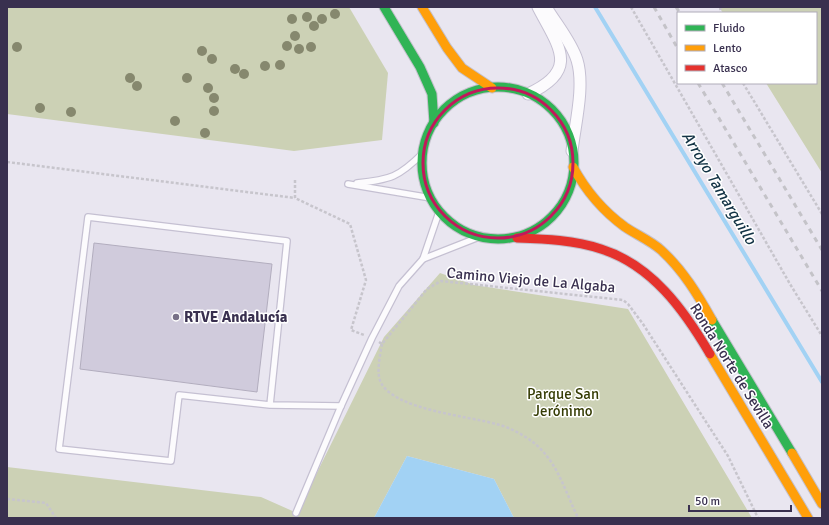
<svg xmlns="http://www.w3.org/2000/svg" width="829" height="525" viewBox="0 0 829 525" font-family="Signika,sans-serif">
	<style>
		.green { fill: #ccd1b5 }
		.water { fill: #a2d2f4 }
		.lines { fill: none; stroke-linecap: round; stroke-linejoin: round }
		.stream { stroke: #a2d2f4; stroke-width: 4 }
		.building { fill: #d0cbdc; stroke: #b2adbe }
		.lane-casing { stroke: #c5c0d2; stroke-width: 8 }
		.street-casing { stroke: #c5c0d2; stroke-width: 13 }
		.fast-casing { stroke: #c4c1cc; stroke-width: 11 }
		.slow-casing { stroke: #c4c1cc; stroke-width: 11 }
		.jam-casing { stroke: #c4c1cc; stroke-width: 11 }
		.path { stroke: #c7c5cc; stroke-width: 2.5; stroke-dasharray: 3 2; stroke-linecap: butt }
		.lane { stroke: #fcfbfd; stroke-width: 5.5 }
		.street { stroke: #fcfbfd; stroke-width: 11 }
		.fast { stroke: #30b455; stroke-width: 9 }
		.slow { stroke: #ff9f0a; stroke-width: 9 }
		.jam { stroke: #e5322d; stroke-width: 9 }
		.rail { stroke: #c4c3c8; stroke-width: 3; stroke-dasharray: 5 5; stroke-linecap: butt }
		.tree { fill: #86886e }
		.marked { fill: none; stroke: #c2185b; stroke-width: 3; stroke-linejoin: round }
		.poi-dot { fill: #777087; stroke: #fff; stroke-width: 1.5 }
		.labels { text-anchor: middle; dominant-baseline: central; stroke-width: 3; stroke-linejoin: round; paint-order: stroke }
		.street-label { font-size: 15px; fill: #39304f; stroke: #fff }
		.poi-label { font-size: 15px; font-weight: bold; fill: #39304f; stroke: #fff; text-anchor: start }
		.park-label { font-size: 15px; fill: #353c04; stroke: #fff }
		.water-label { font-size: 16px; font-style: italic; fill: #123244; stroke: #fff }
	</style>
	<rect width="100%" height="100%" fill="#e9e6f0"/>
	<g class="green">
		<polygon points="7,7 349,7 388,73 382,140 294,151 7,114"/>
		<polygon points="719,7 822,7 822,173 766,83 816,83 816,13 723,13"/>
		<polygon points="440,273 474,285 628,309 752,518 514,518 494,479 407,456 374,518 7,518 7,467 261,497 297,513 384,337"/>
	</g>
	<polygon class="water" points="407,456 494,479 514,518 374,518"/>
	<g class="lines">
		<polyline class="stream" points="595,7 822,382"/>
	</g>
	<polygon class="building" points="94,243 272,264 257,392 80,369"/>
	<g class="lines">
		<defs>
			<g id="lane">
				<path d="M357 183C390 180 399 177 423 153"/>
				<polyline points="348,184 431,198"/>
				<polyline points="423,259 479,237"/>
				<polyline points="270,405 287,241 88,217 59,449 171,461 179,395 270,405 341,406"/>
				<polyline points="296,513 341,406 372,338 399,286 423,259 439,212"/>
			</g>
			<g id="street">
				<path d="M546 7C556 24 571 41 577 60 585 86 575 124 572 151"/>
				<path d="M528 94C581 70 558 46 538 7"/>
			</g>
			<g id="fast">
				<polyline points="384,7 420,67 432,94 434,123"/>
				<circle cx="498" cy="163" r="76"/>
				<polyline points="712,320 792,453"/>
			</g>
			<g id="slow">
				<polyline points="422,7 447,48 462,68 492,88"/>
				<path d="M573 167C586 191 603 211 625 227 637 235 651 241 661 250 683 270 698 295 712 320"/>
				<polyline points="710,354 808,518"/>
				<polyline points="792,453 822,504"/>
			</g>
			<path id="jam" d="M517 238C545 239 574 240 601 249 652 265 684 310 710 354"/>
		</defs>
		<use href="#lane" class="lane-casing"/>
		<use href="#street" class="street-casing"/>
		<use href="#fast" class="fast-casing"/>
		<use href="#slow" class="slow-casing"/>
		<use href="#jam" class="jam-casing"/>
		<g class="path">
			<polyline points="631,7 790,284 822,336"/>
			<polyline points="720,7 721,13"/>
			<polyline points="743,83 822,214"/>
			<polyline points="7,162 295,198"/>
			<polyline points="295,180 295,198 350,224 366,280 351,330 364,335"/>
			<polyline points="379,342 382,344 427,289 441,281 623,300 628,304 643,324 728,456 758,518"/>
			<path d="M382 344C380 355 376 373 381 383 396 410 468 416 496 424 506 426 518 432 527 438 556 456 564 489 578 518"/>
			<polyline points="7,499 46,503 56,518"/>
		</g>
		<use href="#lane" class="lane"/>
		<use href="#street" class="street"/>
		<use href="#fast" class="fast"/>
		<use href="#slow" class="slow"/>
		<use href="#jam" class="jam"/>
		<g class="rail">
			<polyline points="654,7 678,49"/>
			<polyline points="676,7 680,13"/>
			<polyline points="698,83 822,291"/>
			<polyline points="722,83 822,250"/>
		</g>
	</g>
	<g class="tree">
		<circle cx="335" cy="14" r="5"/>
		<circle cx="307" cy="17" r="5"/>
		<circle cx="292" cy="19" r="5"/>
		<circle cx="322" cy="19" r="5"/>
		<circle cx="314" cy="26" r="5"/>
		<circle cx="295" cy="36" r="5"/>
		<circle cx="287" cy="46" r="5"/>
		<circle cx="17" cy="47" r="5"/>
		<circle cx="311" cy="47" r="5"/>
		<circle cx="299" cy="49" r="5"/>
		<circle cx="202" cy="51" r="5"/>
		<circle cx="212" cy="59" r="5"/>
		<circle cx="280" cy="65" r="5"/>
		<circle cx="265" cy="66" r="5"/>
		<circle cx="235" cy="69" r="5"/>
		<circle cx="244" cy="74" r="5"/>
		<circle cx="130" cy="78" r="5"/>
		<circle cx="187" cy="78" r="5"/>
		<circle cx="137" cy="86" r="5"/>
		<circle cx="208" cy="88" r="5"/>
		<circle cx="214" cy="98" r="5"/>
		<circle cx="40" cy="108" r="5"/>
		<circle cx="214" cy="111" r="5"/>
		<circle cx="71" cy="112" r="5"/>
		<circle cx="175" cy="121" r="5"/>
		<circle cx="205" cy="133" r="5"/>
	</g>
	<path class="marked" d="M423 163a75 75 0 1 1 150 0a75 75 0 1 1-150 0Z"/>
	<circle class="poi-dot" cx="176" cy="317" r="4"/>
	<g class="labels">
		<g class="street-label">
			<text transform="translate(531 280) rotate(5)">Camino Viejo de La Algaba</text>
			<text transform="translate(732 366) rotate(58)">Ronda Norte de Sevilla</text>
		</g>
		<g class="poi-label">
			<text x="184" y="317">RTVE Andalucía</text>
		</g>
		<g class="park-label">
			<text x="563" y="394">Parque San<tspan x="563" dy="17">Jerónimo</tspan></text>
		</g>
		<g class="water-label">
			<text transform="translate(719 188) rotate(59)">Arroyo Tamarguillo</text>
		</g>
	</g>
	<rect width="829" height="525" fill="none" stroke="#39304f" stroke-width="16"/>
	<rect x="677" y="12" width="140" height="72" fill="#ffffff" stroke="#b0acb9"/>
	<rect x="685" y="25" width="20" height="6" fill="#30b455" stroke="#b0acb9"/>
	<text x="713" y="32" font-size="12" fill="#39304f">Fluido</text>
	<rect x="685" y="45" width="20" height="6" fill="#ff9f0a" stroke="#b0acb9"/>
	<text x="713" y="52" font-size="12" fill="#39304f">Lento</text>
	<rect x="685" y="65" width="20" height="6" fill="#e5322d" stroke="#b0acb9"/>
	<text x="713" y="72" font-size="12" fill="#39304f">Atasco</text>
	<path d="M689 505v6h102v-6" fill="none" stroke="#39304f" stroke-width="2"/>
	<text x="695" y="505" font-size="12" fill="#39304f" stroke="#ffffff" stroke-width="3" paint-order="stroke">50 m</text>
</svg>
